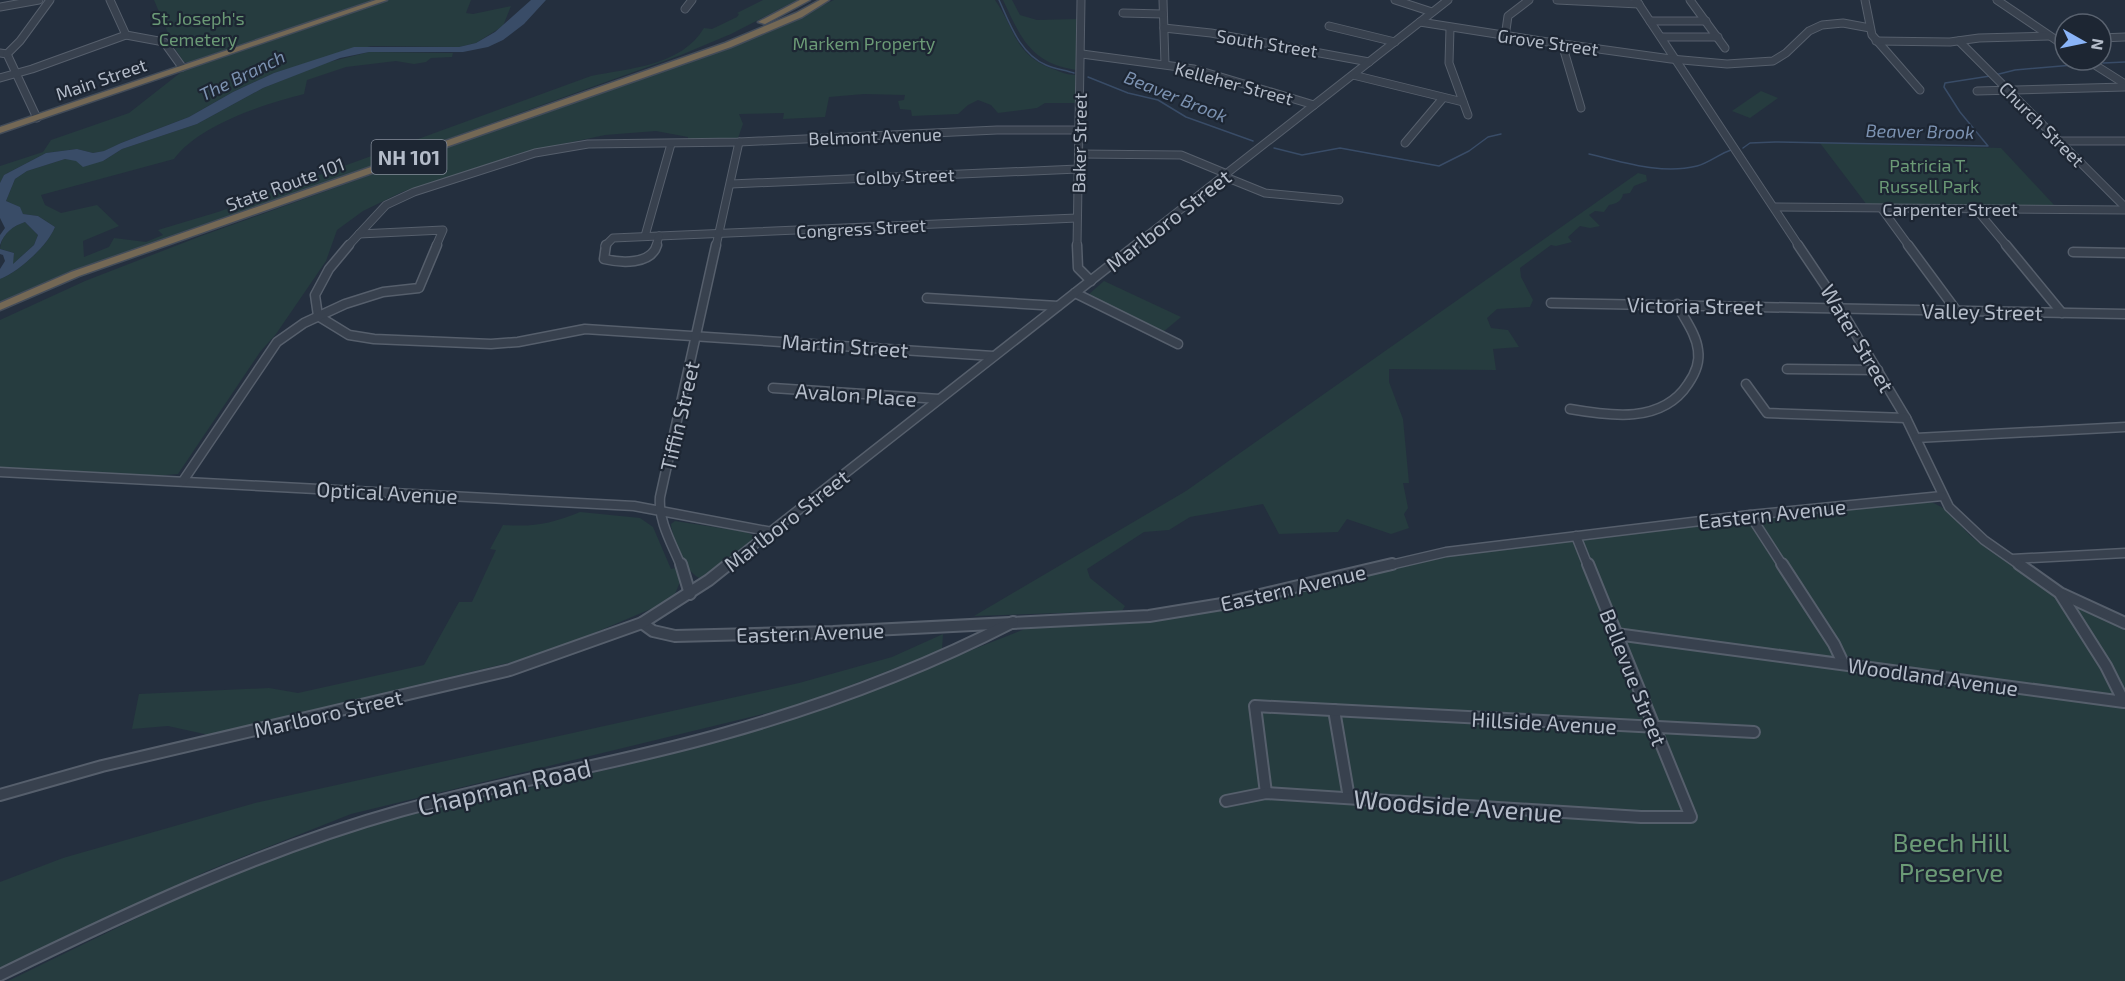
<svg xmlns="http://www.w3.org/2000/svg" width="2125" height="981" viewBox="0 0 2125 981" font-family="'Exo 2',sans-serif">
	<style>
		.green { fill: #263c3f }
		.water { fill: #394c67 }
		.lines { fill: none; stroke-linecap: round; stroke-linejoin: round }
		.stream { stroke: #394c67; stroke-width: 1.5 }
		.minor-far2-casing { stroke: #565f6c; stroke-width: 9 }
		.minor-far1-casing { stroke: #565f6c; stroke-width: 11 }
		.minor-casing { stroke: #565f6c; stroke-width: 14 }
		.highway-casing { stroke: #434c59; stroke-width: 3 }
		.minor-far2 { stroke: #38414e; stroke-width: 7 }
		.minor-far1 { stroke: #38414e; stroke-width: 8 }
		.minor { stroke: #38414e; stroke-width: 10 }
		.highway { fill: #746855; fill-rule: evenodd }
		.labels { text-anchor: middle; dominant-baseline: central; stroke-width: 4.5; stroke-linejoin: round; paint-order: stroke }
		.far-park-label { font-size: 18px; fill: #6b9a76; stroke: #1d2633 }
		.far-street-label { font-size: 18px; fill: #b4bcc9; stroke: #1d2633 }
		.far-water-label { font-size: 18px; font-style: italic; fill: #7c92b1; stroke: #1d2633 }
		.shield { fill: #1d2633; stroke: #878f9c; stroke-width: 1.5 }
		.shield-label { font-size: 20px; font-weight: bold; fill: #b4bcc9 }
		.street-label { font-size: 21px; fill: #b4bcc9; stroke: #1d2633 }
		.near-street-label { font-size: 26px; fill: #b4bcc9; stroke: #1d2633 }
		.near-park-label { font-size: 26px; fill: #6b9a76; stroke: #1d2633 }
	</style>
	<rect width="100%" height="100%" fill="#242f3e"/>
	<g class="green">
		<polygon points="154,0 471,0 466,13 473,14 511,6 503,26 476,43 459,47 371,46 274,73 233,92 189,117 121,143 105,151 93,153 77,149 46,153 4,175 0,183 0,166 43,152 51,140 129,113 185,69 249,46 246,43 192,62 184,62 174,47"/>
		<path d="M763 0H797L731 34 681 55 212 224 0 305V279C19 272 48 245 55 227L38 216 23 214 19 207 6 201 15 179 27 171 65 159 103 161 122 149 197 124 263 88 325 63 369 52 453 53 452 57 431 58 426 62 414 64 396 61 346 67 307 80 304 94C264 104 199 125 174 159L41 195 45 205 61 213 97 205 119 226 83 241 84 257 109 247 114 238 146 242 163 235 158 230 218 212 591 76C631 68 681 66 704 28L712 29 737 17 739 14 737 13Z"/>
		<path d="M834 0H995C1016 30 1014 55 1053 69 1061 72 1067 75 1076 75L1075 103H1045L1037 108 998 113 991 105 978 100 968 105 958 114 912 116 911 110 900 109 898 101 904 100 905 95 864 94 829 97 825 117 783 119 784 113 739 114 743 124 738 138 688 141V137L656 131 605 135 558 145 496 162 402 192 363 211 337 230 326 261 276 334 260 352 178 474 154 476 0 467V320L85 281 201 236 744 41Z"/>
		<path d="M1003 0H1012L1020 15 1037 20 1079 19 1078 67 1076 70C1030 63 1021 38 1003 0Z"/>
		<polygon points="1761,91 1778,98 1750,118 1732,111"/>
		<polygon points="1820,143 2001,148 2055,206 1867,205"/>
		<path d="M1638 173 1646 175 1647 181 1634 186 1630 193 1623 194C1622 201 1616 204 1609 205L1604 212 1595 211 1589 215 1600 226 1590 228 1580 226 1568 237 1572 242 1556 246 1551 245 1520 268 1521 277 1533 300 1530 307 1497 309 1487 318 1491 328 1508 330 1519 347 1493 349 1496 370 1389 369V382L1403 419 1409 483H1403L1408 508 1404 514 1409 528 1391 534 1347 519 1338 532 1279 534 1263 504 1190 517 1169 530 1144 532 1087 569 1090 578 1125 606 1122 611 974 616 1186 491Z"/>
		<path d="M25 222 38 235 34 245 12 265 14 253 0 249C1 235 12 226 25 222Z"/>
		<polygon points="1104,281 1181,317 1163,332 1088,295"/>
		<path d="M1925 501C1949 504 1959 528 1978 542 2023 576 2073 601 2125 626V981H8L172 901 270 858 406 812 525 789 631 764 804 716 1030 627 1113 623 1215 610 1324 587 1432 558 1789 514Z"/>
		<path d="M580 512 640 518 653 527 671 569 675 568 680 582 675 594 653 608 561 647 520 660 209 735 168 726 132 729 139 694 269 688 298 693 424 665 459 602H472L496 550 490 549 503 525C535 527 550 524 580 512Z"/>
		<path d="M675 521 746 532 754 536V540L713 571 699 578C684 570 673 540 671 524Z"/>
		<polygon points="943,634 942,650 800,705 351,814 207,871 0,971 0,882 63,858 255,803 799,683 892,657"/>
	</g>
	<path class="water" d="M531 0H546L524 24 503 40 488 47 463 52H369L340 58 263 88 197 124 122 149 103 161 83 167 76 161 65 159 27 171 15 179 6 201 20 207 23 214 38 216 55 227C48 245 19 272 0 279V269L5 261 3 255 0 254V249L14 253 13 264 34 245 38 235 25 222C13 226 4 233 0 245V235L5 228 0 218V183L4 175 46 153 77 149 93 153 104 151 121 143 189 117 233 92 274 73 354 47H459L476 43 495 32Z"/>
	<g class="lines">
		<g class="stream">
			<path d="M999 0C1010 24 1020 54 1046 65 1055 69 1065 70 1074 73"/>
			<polyline points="2103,63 2125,62"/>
			<polyline points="1995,75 2015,70 2085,64"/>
			<polyline points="1088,77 1128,93 1158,100 1186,117 1253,141"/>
			<polyline points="1274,148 1302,155 1340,148 1439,166 1469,151 1488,137 1501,134"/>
			<polyline points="1743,148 1750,143 1775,142 1988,146 1960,112 1944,87 1945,83 1990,76"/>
			<path d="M1589 154C1624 162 1661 175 1697 166 1709 163 1719 154 1731 150"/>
		</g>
		<defs>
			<g id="minor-far2">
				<polyline points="110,0 126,35 164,42 182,67"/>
				<polyline points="1163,0 1165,64"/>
				<polyline points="1395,0 1432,12"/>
				<polyline points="1557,0 1639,4"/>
				<polyline points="1636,0 1799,246"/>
				<polyline points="1690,0 1725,48"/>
				<polyline points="1865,0 1872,35 1920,90"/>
				<polyline points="1997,0 2065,46"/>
				<polyline points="0,7 39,0"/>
				<polyline points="685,9 692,0"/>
				<polyline points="1123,13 1163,14"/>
				<polyline points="1650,21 1706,21"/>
				<polyline points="1420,22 1541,41 1671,59 1727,64 1773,61 1786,53 1809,31 1822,25 1843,23 1870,28"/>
				<polyline points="1329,26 1395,42"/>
				<polyline points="1164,28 1211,33 1369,62"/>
				<polyline points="1450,28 1449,63 1468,115"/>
				<polyline points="1505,37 1508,16 1529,0"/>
				<polyline points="1662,37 1718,37"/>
				<polyline points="2101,38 2125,37"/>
				<polyline points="1876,41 1950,42 1979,38 2049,36"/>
				<polyline points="1959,41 2125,207"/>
				<polyline points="1562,44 1581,108"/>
				<polyline points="0,53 7,54 37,118"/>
				<polyline points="7,54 20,41 50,0"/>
				<polyline points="1082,54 1194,69 1314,105"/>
				<polyline points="2087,60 2125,84"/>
				<polyline points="1353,75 1463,102"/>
				<polyline points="0,78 32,69 126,35"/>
				<polyline points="1977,91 2125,87"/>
				<polyline points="2059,141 2125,141"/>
				<polyline points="1405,143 1443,98"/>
				<polyline points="1079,154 1181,155 1227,174"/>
				<polyline points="1223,176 1265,193 1339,200"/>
				<polyline points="731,184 1078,169"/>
				<polyline points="1776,207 2125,210"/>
				<polyline points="1882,209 1909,246"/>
				<polyline points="1976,209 2007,246"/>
				<polyline points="359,234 443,230 436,246"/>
				<polyline points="645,236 671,144"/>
				<polyline points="659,236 1077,218"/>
				<polyline points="348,246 386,205 414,192 535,153 588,144 739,142 997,130 1080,130"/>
				<polyline points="605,246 613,238 659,236"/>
				<polyline points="656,246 659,236"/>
				<polyline points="716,246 739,142"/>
				<polyline points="1077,246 1081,0"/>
				<polyline points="1134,246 1448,0"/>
			</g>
			<g id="minor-far1">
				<polyline points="349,245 329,269 315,295 318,316 349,335 374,339 491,344 518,342 585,329 993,356"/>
				<path d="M606 245 604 259C621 263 651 265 657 245"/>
				<polyline points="1077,245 1078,268 1091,281"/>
				<polyline points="1798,245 1837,303 1906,418 1949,507 1984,540 2021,566"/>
				<polyline points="1908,245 1956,310"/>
				<polyline points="2006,245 2062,313"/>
				<polyline points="2073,252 2125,253"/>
				<polyline points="1075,293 1178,344"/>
				<polyline points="927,298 1058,306"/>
				<polyline points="1551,303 2125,314"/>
				<polyline points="1787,369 1878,370"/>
				<polyline points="1746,384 1767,413 1906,418"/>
				<polyline points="773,388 939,399"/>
				<path d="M1570 409C1610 416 1662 424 1688 384 1695 374 1700 362 1698 350 1696 333 1684 319 1677 304"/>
				<polyline points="1916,438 2125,427"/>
				<polyline points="0,472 634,506 772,532"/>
				<polyline points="183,481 277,342 304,323 345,304 383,292 419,288 437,245"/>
				<polyline points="1750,515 1783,566"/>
				<polyline points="1576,536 1588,566"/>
				<polyline points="2012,559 2125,553"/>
				<path d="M681 566C672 544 658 521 660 497L716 245"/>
				<polyline points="727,566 1136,245"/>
				<polyline points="1386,566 1446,552 1750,515 1942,496"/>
			</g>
			<g id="minor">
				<polyline points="681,564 690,594"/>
				<polyline points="1782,564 1834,644 1843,663"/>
				<polyline points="2019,564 2060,593 2125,623"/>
				<polyline points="642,623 653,631 675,636 833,632 1149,616 1222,604 1392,564"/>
				<polyline points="1616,634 2124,702 2106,666 2061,595"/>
				<polyline points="1334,710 1349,798"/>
				<polyline points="1266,793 1255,706 1754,732"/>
				<polyline points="0,795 102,766 510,670 642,623 709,580 729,564"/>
				<polyline points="1226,801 1266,793 1641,817 1691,817 1588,564"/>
				<path d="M0 975C129 912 261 850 400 811 507 781 619 764 726 733 825 705 922 669 1013 622"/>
			</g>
			<g id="highway">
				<polygon points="376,0 387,0 0,133 0,127"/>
				<polygon points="800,0 810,0 765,24 758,22"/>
				<polygon points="820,0 829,0 802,17 731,47 79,276 0,310 0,303 71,272 725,43 796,13"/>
			</g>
		</defs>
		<use href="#minor-far2" class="minor-far2-casing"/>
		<use href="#minor-far1" class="minor-far1-casing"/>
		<use href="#minor" class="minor-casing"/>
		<use href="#highway" class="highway-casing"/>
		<use href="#minor-far2" class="minor-far2"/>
		<use href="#minor-far1" class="minor-far1"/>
		<use href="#minor" class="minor"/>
		<use href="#highway" class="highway"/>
	</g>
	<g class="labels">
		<g class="far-park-label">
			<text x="198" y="18">St. Joseph's<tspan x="198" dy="21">Cemetery</tspan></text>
			<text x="864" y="43">Markem Property</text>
			<text x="1929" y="165">Patricia T.<tspan x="1929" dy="21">Russell Park</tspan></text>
		</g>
		<g class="far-street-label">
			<text transform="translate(1548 42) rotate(8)">Grove Street</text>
			<text transform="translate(1267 43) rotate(9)">South Street</text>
			<text transform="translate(101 79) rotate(-19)">Main Street</text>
			<text transform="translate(1234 83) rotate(15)">Kelleher Street</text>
			<text transform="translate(2042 124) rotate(45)">Church Street</text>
			<text transform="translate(875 136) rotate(-2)">Belmont Avenue</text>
			<text transform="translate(1079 143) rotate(-89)">Baker Street</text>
			<text transform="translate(905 176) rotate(-2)">Colby Street</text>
			<text transform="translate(285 184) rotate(-20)">State Route 101</text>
			<text x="1950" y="209">Carpenter Street</text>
			<text transform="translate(861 228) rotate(-3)">Congress Street</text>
		</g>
		<g class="far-water-label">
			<text transform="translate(242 75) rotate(-26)">The Branch</text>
			<text transform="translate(1176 96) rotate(22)">Beaver Brook</text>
			<text transform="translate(1920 131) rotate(1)">Beaver Brook</text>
		</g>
		<rect class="shield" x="371.5" y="140" width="75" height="34" rx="4.5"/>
		<g class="shield-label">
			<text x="409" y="157">NH 101</text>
		</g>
		<g class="street-label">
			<text transform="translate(1168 220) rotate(-38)">Marlboro Street</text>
			<text transform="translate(1695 305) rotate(1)">Victoria Street</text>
			<text transform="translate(1982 311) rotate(1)">Valley Street</text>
			<text transform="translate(1858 338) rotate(59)">Water Street</text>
			<text transform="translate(845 345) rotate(4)">Martin Street</text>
			<text transform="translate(856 394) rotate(4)">Avalon Place</text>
			<text transform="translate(679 416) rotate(-77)">Tiffin Street</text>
			<text transform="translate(387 492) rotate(3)">Optical Avenue</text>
			<text transform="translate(1772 513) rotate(-6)">Eastern Avenue</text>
			<text transform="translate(786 520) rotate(-38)">Marlboro Street</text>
			<text transform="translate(1293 587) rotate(-13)">Eastern Avenue</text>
			<text transform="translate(810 632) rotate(-2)">Eastern Avenue</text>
			<text transform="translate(1933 676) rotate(8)">Woodland Avenue</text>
			<text transform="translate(1634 677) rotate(68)">Bellevue Street</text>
			<text transform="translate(328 713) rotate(-13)">Marlboro Street</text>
			<text transform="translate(1544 722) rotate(3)">Hillside Avenue</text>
		</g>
		<g class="near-street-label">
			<text transform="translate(504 786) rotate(-13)">Chapman Road</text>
			<text transform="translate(1458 805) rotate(4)">Woodside Avenue</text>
		</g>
		<g class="near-park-label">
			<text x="1951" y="841">Beech Hill<tspan x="1951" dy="30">Preserve</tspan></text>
		</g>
	</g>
	<g transform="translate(2083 42) rotate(99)"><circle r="28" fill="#1d2633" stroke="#59626f" stroke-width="1.5"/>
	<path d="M0-4.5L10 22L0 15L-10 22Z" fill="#8ab4f8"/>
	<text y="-9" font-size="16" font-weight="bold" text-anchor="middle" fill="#b4bcc9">N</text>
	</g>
</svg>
